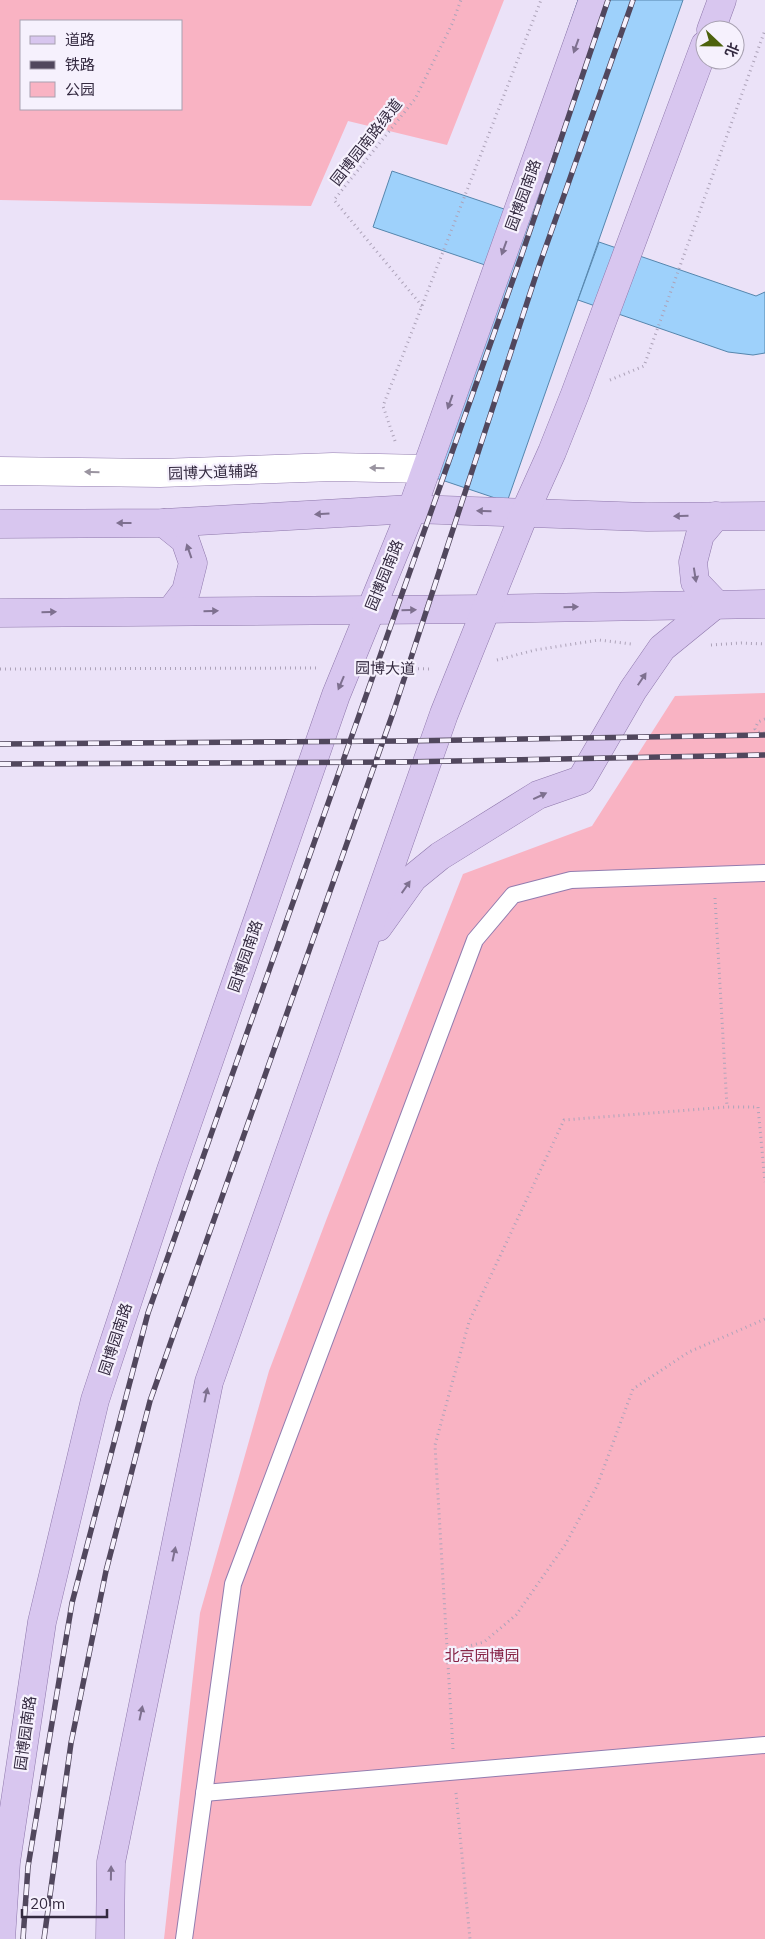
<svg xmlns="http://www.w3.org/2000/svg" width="765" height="1939" viewBox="0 0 765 1939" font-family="Mulish,'Noto Sans SC',sans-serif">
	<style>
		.green { fill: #f9b3c3; fill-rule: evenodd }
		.building { fill: #9ed1fb; stroke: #5686ad }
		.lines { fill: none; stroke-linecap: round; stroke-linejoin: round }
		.lane-casing { stroke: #927caf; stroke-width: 18 }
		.secondary-casing { stroke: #927caf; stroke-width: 29 }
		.primary-casing { stroke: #8e77ab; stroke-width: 29 }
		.path { stroke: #ada3b9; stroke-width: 3; stroke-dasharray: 1 4; stroke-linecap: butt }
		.lane { stroke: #fff; stroke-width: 16 }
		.secondary { stroke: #fff; stroke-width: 28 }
		.primary { stroke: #d8c6ef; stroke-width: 28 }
		.rail-casing { stroke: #51475d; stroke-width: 5.5 }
		.rail { stroke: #f6f1fd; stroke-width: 4; stroke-dasharray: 11; stroke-linecap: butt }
		.oneway { fill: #7e708f }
		.oneway2 { fill: #9a94a0 }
		.labels { text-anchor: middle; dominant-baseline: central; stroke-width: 4.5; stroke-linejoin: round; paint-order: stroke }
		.street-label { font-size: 15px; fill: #342a40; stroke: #f6f1fd }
		.park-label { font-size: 15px; fill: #862346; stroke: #f6f1fd }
	</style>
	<rect width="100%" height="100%" fill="#ebe2f8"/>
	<g class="green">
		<path d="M0 0H504L447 145 348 121 311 206 0 200ZM21 21H181V109H21Z"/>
		<polygon points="765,693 765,1939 164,1939 200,1613 269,1371 327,1218 463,874 592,826 675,696"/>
	</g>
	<g class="building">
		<polygon points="578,0 683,0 507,502 418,472 488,266 373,227 392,171 507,210"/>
		<polygon points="599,242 756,296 765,292 765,353 753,355 728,352 578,300"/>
	</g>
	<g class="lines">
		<defs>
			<g id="lane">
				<polyline points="204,1793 765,1745"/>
				<polyline points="184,1939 233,1584 475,940 513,895 571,880 765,873"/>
			</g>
			<polyline id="secondary" points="0,471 160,473 333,467 426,469"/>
			<g id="primary">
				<polyline points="711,30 722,0"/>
				<polyline points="164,523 185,540 193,563 186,591 171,611"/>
				<polyline points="0,524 164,523 412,509 647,517 765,516"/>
				<polyline points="0,613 486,609 765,604"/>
				<polyline points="378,927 413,878 440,856 538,795 581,780 633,690 662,648 716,604 695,582 693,562 700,535 716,516"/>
				<polyline points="1,1939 6,1862 42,1622 95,1400 171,1170 336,695 412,509 593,0"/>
				<polyline points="110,1939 111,1862 209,1382 444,714 525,512 552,452 575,394 705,45"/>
			</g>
		</defs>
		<use href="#lane" class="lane-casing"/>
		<use href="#secondary" class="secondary-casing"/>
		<use href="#primary" class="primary-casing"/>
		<g class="path">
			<polyline points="422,306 334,200 415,99 452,24 461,0"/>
			<polyline points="610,380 644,366 765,30"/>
			<polyline points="395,441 383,406 541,0"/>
			<polyline points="711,645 741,643 765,644"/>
			<polyline points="497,660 535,650 599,640 631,644"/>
			<polyline points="378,668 432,669"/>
			<polyline points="0,669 317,668"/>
			<polyline points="765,719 758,722 755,729 758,732 765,733"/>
			<polyline points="715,898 727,1107"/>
			<polyline points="447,1652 484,1642 516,1615 565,1545 597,1486 633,1389 689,1352 765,1319"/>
			<polyline points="453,1749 435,1445 469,1322 564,1120 727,1107 758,1107 765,1182"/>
			<polyline points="456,1793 470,1939"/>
		</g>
		<use href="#lane" class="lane"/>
		<use href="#secondary" class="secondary"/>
		<use href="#primary" class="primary"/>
		<defs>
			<g id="rail">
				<polyline points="0,744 404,741 765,735"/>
				<polyline points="0,764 401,762 765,755"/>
				<polyline points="23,1939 28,1867 72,1603 148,1313 521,257 608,0"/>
				<polyline points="44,1939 71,1743 106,1571 150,1401 394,710 538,269 633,0"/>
			</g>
		</defs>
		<use href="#rail" class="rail-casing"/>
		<use href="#rail" class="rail"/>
	</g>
	<defs><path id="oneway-solid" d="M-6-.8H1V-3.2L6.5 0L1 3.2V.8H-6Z" transform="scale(1.25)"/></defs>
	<g class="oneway">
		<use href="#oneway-solid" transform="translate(576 46) rotate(110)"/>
		<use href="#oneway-solid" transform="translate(504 248) rotate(110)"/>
		<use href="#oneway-solid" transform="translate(450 402) rotate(110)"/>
		<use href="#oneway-solid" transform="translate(484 511) rotate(-179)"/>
		<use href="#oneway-solid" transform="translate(322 514) rotate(176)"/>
		<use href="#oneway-solid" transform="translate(681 516) rotate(179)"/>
		<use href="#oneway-solid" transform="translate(124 523) rotate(180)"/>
		<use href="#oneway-solid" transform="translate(189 551) rotate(-109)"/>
		<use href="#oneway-solid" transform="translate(695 575) rotate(81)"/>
		<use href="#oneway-solid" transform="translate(571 607) rotate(-1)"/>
		<use href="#oneway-solid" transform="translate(409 610) rotate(-1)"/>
		<use href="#oneway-solid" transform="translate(211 611) rotate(-1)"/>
		<use href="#oneway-solid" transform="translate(49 612) rotate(-1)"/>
		<use href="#oneway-solid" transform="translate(642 679) rotate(-56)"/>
		<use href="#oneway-solid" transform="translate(341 683) rotate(113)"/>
		<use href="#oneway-solid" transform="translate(540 796) rotate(-25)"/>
		<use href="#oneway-solid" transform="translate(406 887) rotate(-55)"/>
		<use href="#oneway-solid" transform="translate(206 1395) rotate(-78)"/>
		<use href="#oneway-solid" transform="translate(174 1554) rotate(-78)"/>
		<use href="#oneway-solid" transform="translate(141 1713) rotate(-78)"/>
		<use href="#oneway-solid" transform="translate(111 1873) rotate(-89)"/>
	</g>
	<g class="oneway2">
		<use href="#oneway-solid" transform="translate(377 468) rotate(-179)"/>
		<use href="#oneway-solid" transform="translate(92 472) rotate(-179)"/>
	</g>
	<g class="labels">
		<g class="street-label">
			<text transform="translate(366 142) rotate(-52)">园博园南路绿道</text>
			<text transform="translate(523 195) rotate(-70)">园博园南路</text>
			<text transform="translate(213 472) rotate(-2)">园博大道辅路</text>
			<text transform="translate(384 575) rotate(-68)">园博园南路</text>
			<text transform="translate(385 668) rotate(1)">园博大道</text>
			<text transform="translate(245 956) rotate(-71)">园博园南路</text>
			<text transform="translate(115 1339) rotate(-72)">园博园南路</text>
			<text transform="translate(25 1733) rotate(-82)">园博园南路</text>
		</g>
		<g class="park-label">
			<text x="482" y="1655">北京园博园</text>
		</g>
	</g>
	<rect x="20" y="20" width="162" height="90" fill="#f6f1fd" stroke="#a8a1b1"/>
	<rect x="30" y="36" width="25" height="8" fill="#d8c6ef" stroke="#a8a1b1"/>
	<text x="65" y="45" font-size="15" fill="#342a40">道路</text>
	<rect x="30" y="61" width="25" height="8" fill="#51475d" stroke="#a8a1b1"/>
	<text x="65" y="70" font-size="15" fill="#342a40">铁路</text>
	<rect x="30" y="82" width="25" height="15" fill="#f9b3c3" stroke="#a8a1b1"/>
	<text x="65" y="95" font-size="15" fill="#342a40">公园</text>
	<g transform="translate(720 45) rotate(112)"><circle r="24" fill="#f6f1fd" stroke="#a8a1b1"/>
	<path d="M0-4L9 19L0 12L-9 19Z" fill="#4d620d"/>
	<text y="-8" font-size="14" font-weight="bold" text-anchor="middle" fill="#342a40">北</text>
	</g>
	<path d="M22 1909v8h85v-8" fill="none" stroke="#342a40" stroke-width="2.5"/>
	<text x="30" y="1909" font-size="15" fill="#342a40" stroke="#f6f1fd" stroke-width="4" paint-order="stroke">20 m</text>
</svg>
